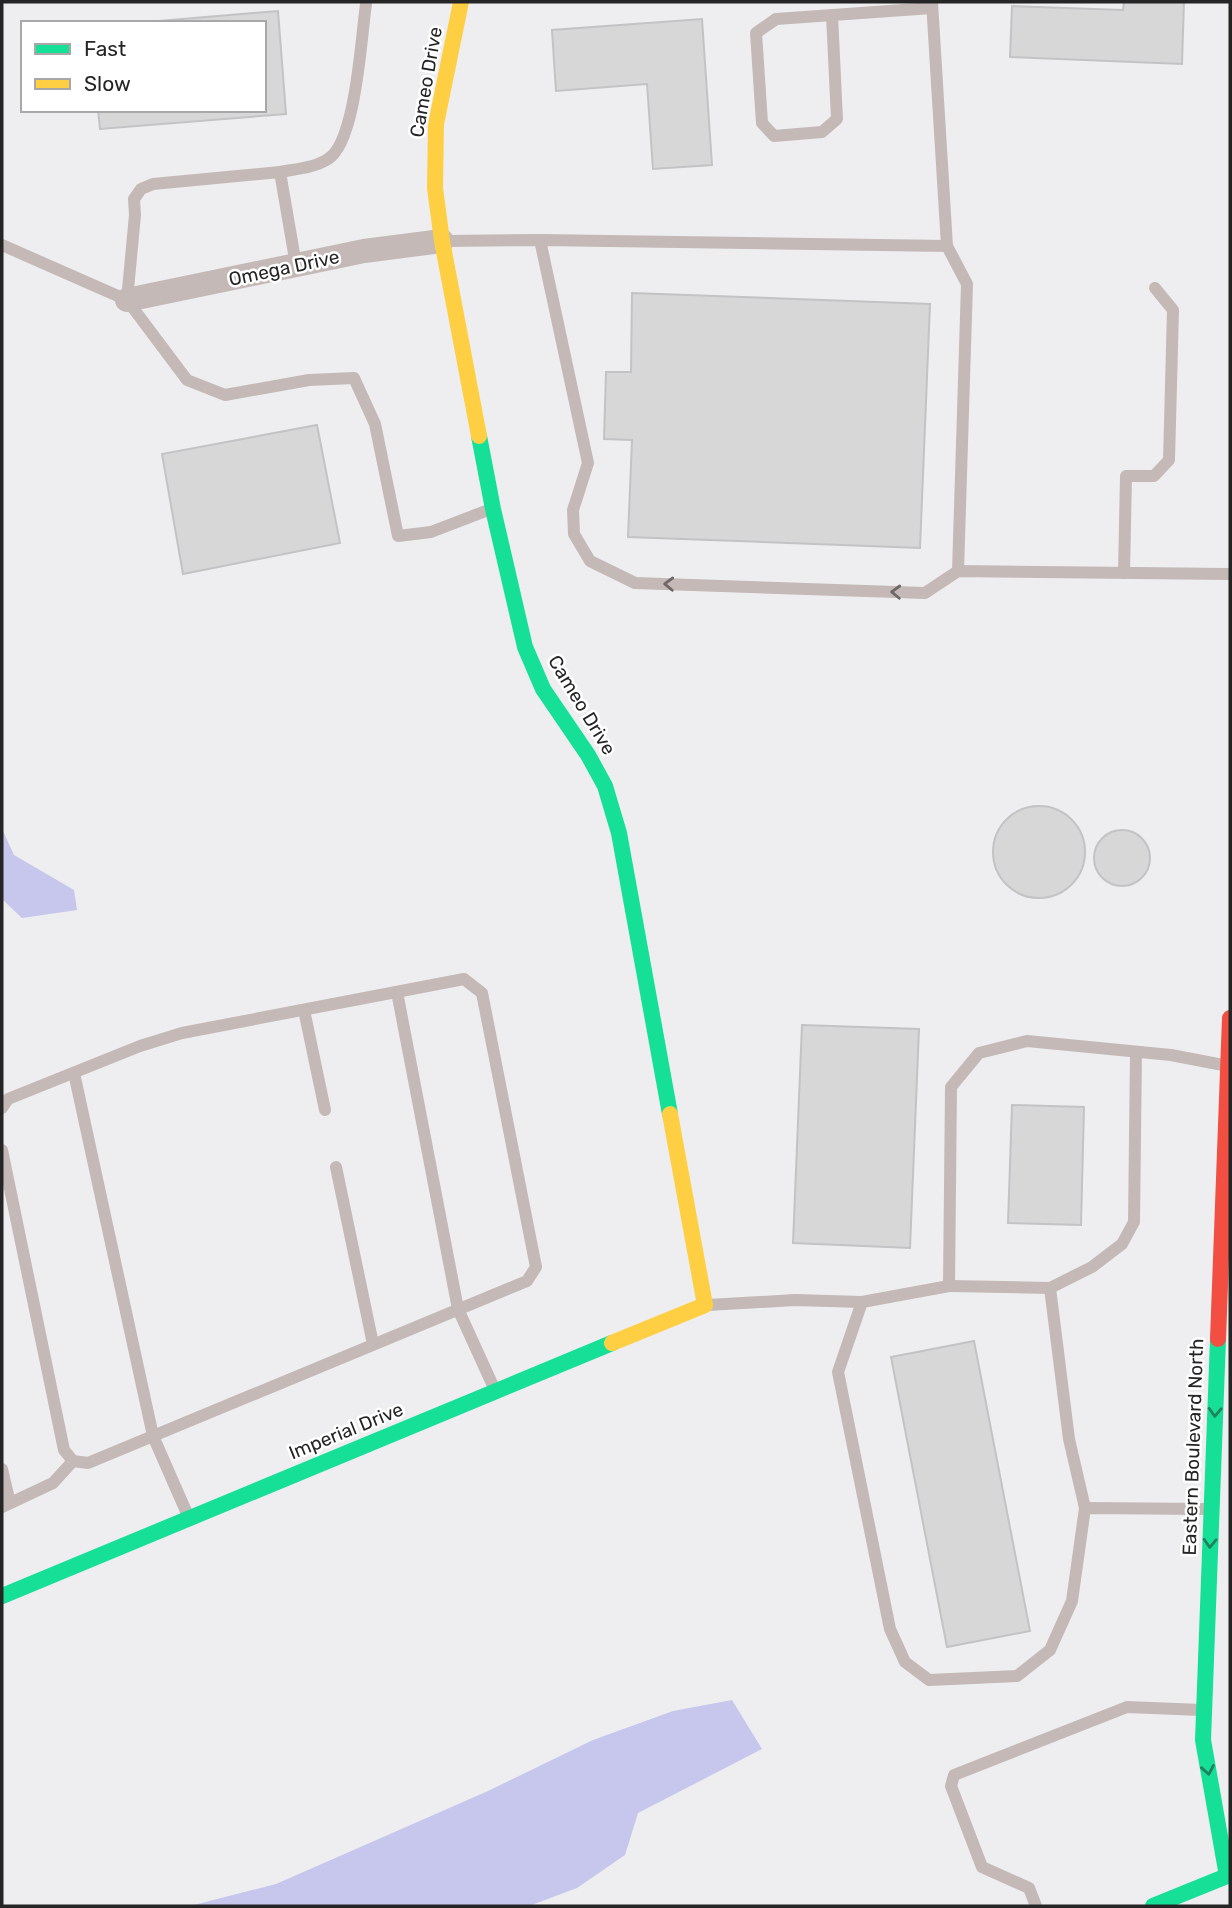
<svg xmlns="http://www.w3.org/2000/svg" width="1232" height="1908" viewBox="0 0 1232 1908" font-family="Rubik,sans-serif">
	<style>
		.forest { fill: #c7c6ed }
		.building { fill: #d7d7d8; stroke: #c3c3c5; stroke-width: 2 }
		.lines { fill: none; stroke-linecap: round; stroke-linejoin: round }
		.lane { stroke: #c4b9b7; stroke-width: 12 }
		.street { stroke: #c4b9b7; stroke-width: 24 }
		.fast { stroke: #16e098; stroke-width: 16 }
		.slow { stroke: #ffcf43; stroke-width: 16 }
		.jam { stroke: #f24e42; stroke-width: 16 }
		.oneway { stroke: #6d6867 }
		.oneway2 { stroke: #1e825f }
		.labels { text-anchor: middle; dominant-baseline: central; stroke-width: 5; stroke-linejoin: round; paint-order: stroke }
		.street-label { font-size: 19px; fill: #252526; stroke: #fff }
	</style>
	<rect width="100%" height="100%" fill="#eeeef0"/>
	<g class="forest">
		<polygon points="2,829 14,855 74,890 77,910 22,918 2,899"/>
		<polygon points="732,1700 762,1749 638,1813 625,1855 577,1888 529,1906 190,1906 276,1884 488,1791 593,1740 673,1711"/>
	</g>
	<g class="building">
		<polygon points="1124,2 1184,2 1182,64 1010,57 1012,6 1123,10"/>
		<polygon points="278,11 286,114 100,129 98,110 264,110 264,23 135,23"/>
		<polygon points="702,19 712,165 653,169 647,84 556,91 552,30"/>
		<polygon points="632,293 930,304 920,548 628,537 632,440 604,439 606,372 631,372"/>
		<polygon points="317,425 340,543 183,574 162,454"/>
		<circle cx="1039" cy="852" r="46"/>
		<circle cx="1122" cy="858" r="28"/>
		<polygon points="802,1025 919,1029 910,1248 793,1243"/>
		<polygon points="1012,1105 1084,1107 1081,1225 1008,1223"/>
		<polygon points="974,1341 1030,1631 947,1647 891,1357"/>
	</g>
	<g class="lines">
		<g class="lane">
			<polyline points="832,15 837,119 822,132 774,136 762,123 756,33 776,19 932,8"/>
			<path d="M280 172C296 169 314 168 328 159 356 142 361 38 366 4"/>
			<polyline points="540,240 588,463 573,510 574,534 590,561 635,583 925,593 958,571 1230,574"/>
			<polyline points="446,241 540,240 947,246 932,2"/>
			<polyline points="2,245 127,300 187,380 225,395 309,380 354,378 375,424 398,536 431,532 491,509"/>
			<polyline points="947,246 967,284 958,571"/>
			<polyline points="127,300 135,215 134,199 141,189 153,184 280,172 296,265"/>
			<polyline points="1124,573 1126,476 1154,476 1169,460 1173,310 1155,288"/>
			<polyline points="397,992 458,1309 494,1388"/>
			<polyline points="304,1010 325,1110"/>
			<polyline points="74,1073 153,1436 189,1518"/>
			<polyline points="2,1108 8,1099 140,1046 182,1033 464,979 482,993 536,1267 527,1281 88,1463 73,1461 64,1450 2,1150"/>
			<polyline points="336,1167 373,1344"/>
			<polyline points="949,1286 1050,1288 1092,1267 1122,1244 1134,1222 1136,1052"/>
			<polyline points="1050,1288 1069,1439 1085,1508"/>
			<polyline points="708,1305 795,1300 862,1302"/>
			<polyline points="2,1469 10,1503"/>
			<polyline points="2,1507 53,1483 73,1461"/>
			<polyline points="1208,1509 1085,1508 1072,1601 1050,1650 1017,1676 929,1680 905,1662 890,1629 838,1372 862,1302 949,1286 951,1087 979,1053 1027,1041 1171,1055 1223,1065"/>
			<polyline points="1036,1906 1029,1888 982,1867 951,1786 954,1775 1127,1707 1201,1710"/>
		</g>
		<polyline class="street" points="127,300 364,251 442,241"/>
		<g class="fast">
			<polyline points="479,436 493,509 525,647 543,689 588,755 605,786 619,833 670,1114"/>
			<polyline points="1218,1339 1203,1740 1227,1876"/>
			<polyline points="2,1596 612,1343"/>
			<polyline points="1153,1906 1227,1876"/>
		</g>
		<g class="slow">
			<polyline points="461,2 436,124 435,188 442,241 479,436"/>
			<polyline points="612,1343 705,1305 670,1114"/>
		</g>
		<polyline class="jam" points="1218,1339 1230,1018"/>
	</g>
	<defs><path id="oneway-chevron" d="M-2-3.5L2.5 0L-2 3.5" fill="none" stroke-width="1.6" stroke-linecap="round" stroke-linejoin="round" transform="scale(1.75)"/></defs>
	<g class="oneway">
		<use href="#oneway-chevron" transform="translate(669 584) rotate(-178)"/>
		<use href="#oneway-chevron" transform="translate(896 592) rotate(-178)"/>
	</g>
	<g class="oneway2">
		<use href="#oneway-chevron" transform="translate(1215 1412) rotate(92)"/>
		<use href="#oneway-chevron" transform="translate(1210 1543) rotate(92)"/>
		<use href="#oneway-chevron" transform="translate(1208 1770) rotate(80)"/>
	</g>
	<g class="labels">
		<g class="street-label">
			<text transform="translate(426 82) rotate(-80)">Cameo Drive</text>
			<text transform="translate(284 268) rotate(-12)">Omega Drive</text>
			<text transform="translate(582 705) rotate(59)">Cameo Drive</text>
			<text transform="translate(346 1431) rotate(-22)">Imperial Drive</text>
			<text transform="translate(1193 1447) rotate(-88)">Eastern Boulevard North</text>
		</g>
	</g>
	<rect width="1232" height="1908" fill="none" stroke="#252526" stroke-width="7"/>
	<rect x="21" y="21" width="245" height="91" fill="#ffffff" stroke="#a8a8a8" stroke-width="2"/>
	<rect x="35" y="44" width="35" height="10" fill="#16e098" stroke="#a8a8a8" stroke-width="2"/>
	<text x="84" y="56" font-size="21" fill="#252526">Fast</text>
	<rect x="35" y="79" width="35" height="10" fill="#ffcf43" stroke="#a8a8a8" stroke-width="2"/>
	<text x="84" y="91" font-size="21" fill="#252526">Slow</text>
</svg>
